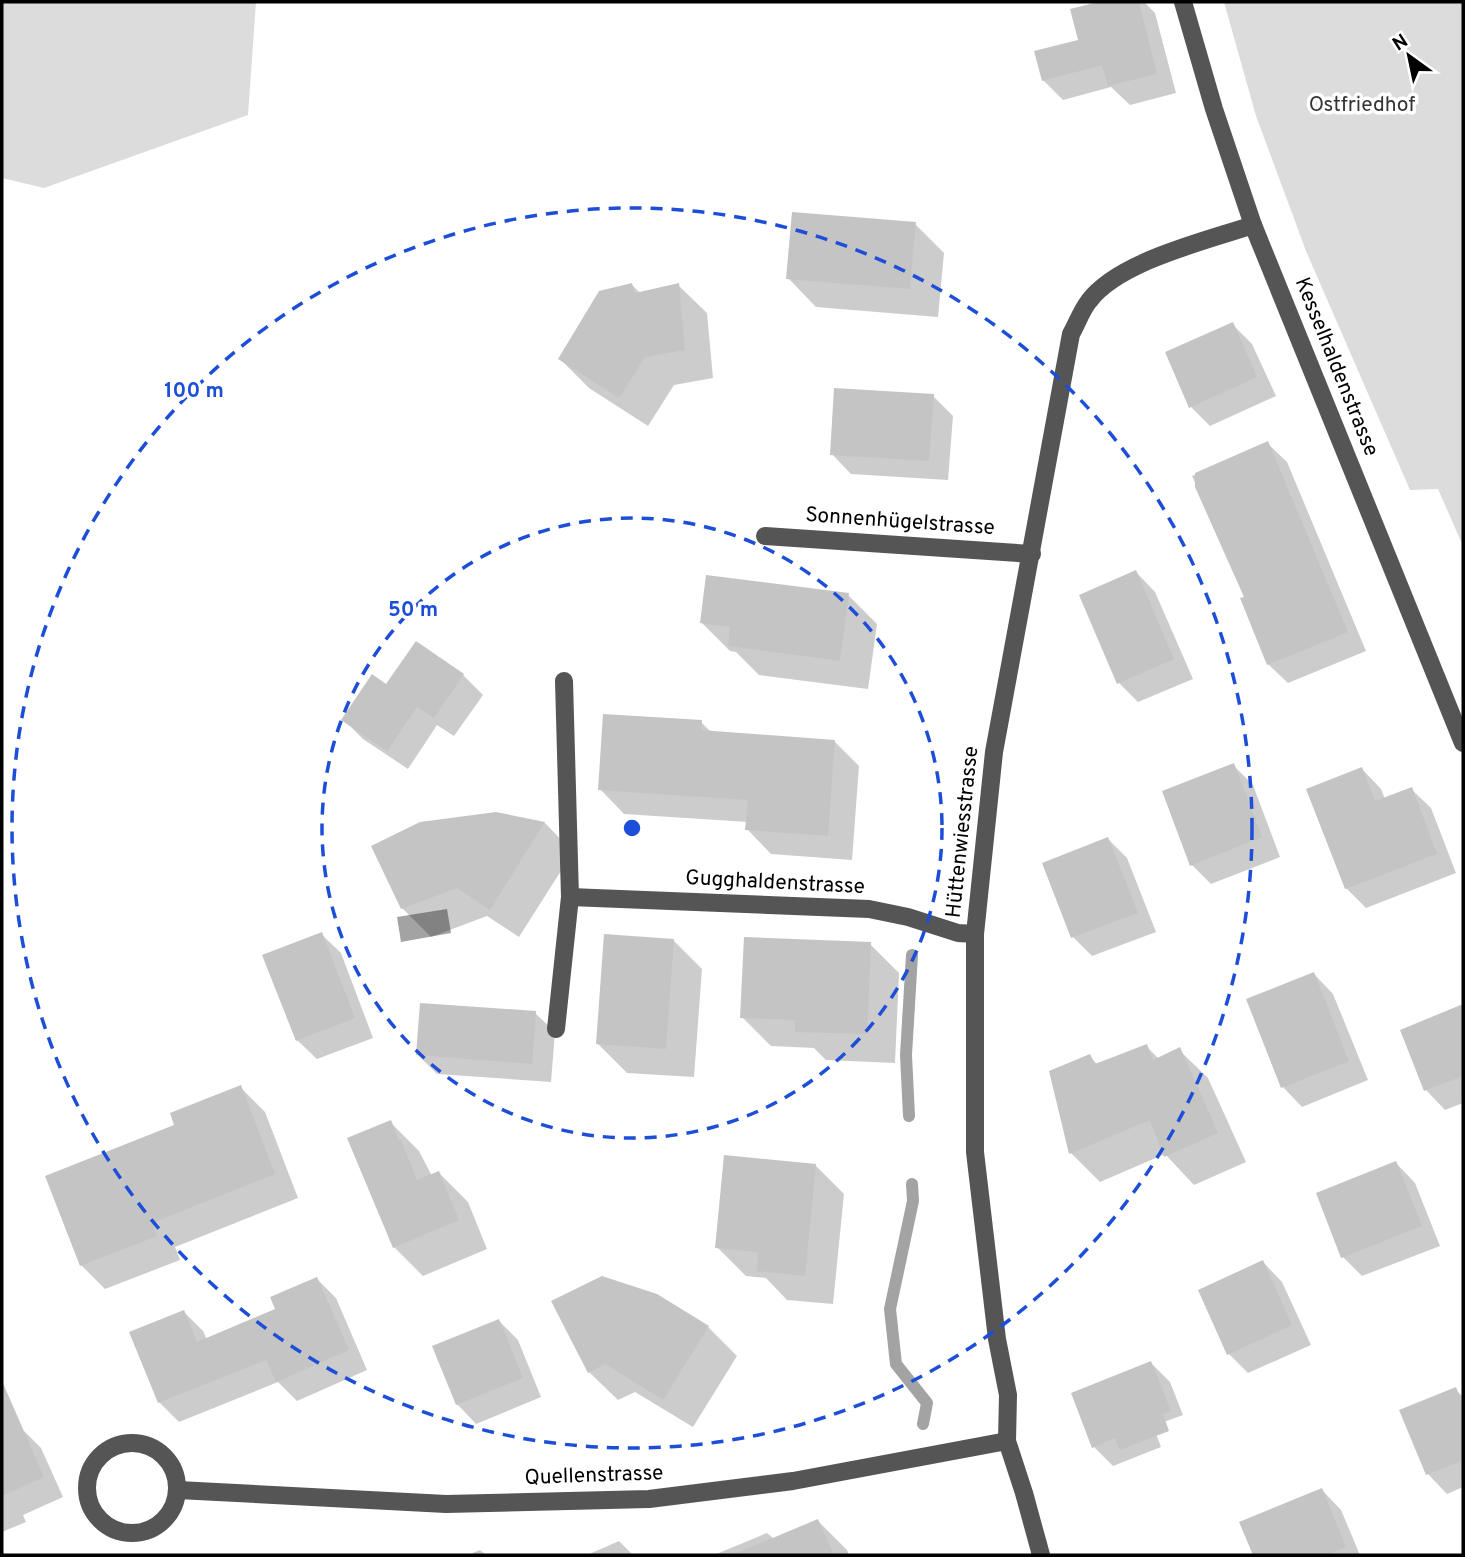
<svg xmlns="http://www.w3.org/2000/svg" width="1465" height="1557" viewBox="0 0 1465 1557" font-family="Overpass,sans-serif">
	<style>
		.green { fill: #dcdcdc }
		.water { fill: #a3a3a3 }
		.shadow { fill: #0003 }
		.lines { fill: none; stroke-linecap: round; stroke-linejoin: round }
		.stream { stroke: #a3a3a3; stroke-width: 12 }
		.building { fill: #c4c4c4 }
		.minor { stroke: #555; stroke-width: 18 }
		.ring { fill: none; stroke: #1d4ed8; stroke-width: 3.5; stroke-dasharray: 12 9 }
		.labels { text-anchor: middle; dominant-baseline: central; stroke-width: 7; stroke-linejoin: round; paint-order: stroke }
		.park-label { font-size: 21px; fill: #333; stroke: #fff }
		.street-label { font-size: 21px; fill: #000; stroke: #fff }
		.centre { fill: #1d4ed8; stroke: #fff; stroke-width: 3.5 }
		.ring-label { font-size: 21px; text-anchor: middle; font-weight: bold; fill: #1d4ed8; stroke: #fff; stroke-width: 7; stroke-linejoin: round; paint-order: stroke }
	</style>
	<rect width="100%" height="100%" fill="#fff"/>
	<g class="green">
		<polygon points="2,2 256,2 248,115 44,188 2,178"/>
		<polygon points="1224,2 1463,2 1463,546 1438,489 1410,490 1306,251 1256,116"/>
	</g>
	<polygon class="water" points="447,909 451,933 401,942 397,917"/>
	<g class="shadow">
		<polygon points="1105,2 1144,2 1155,13 1176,93 1130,105 1111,87 1063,100 1043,80 1080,41 1072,10"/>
		<polygon points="915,224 944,253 938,317 816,307 788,278"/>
		<polygon points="632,285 640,293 678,285 707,313 713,378 674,385 648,426 589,388 560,359"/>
		<polygon points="1232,324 1252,344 1276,396 1210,426 1191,407"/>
		<polygon points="933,396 953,416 948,480 851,474 832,454"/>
		<polygon points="1267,443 1287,462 1366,651 1288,683 1268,664 1246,598 1192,476"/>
		<polygon points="1136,572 1155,592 1193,679 1138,702 1119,683"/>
		<polygon points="848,595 877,624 868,689 759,675 736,652 730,651 701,622"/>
		<polygon points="416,643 463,675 483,695 454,736 437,725 408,769 363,739 343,719 387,687"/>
		<polygon points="701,722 711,732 835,742 859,766 852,860 771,854 747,829 748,822 624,814 600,789"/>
		<polygon points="1233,765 1253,785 1280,857 1211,884 1192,865"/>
		<polygon points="1362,769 1381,789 1385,799 1411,789 1431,808 1456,873 1366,908 1346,888"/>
		<polygon points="496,813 545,823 573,852 519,937 487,916 431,937 402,908"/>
		<polygon points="1108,839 1127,858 1156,932 1092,956 1073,937"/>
		<polygon points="321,934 341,953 373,1038 317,1059 297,1040"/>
		<polygon points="673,940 702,969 694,1077 627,1073 598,1044"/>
		<polygon points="870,944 899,973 895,1063 826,1060 814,1048 771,1046 742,1017"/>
		<polygon points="1314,974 1333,994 1368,1080 1302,1107 1283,1087"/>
		<polygon points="1463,1006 1463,1103 1445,1110 1426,1090 1402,1031"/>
		<polygon points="535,1013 555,1032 551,1082 437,1074 418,1055"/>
		<polygon points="1146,1046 1159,1059 1179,1050 1208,1078 1246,1162 1194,1185 1165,1154 1100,1182 1071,1153 1089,1056 1098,1065"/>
		<polygon points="240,1087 265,1112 298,1198 175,1247 180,1260 105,1289 81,1265 177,1126"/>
		<polygon points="390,1122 419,1151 432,1176 439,1173 468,1202 487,1249 423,1276 394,1247"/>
		<polygon points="1396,1163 1415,1183 1440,1246 1362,1276 1343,1257"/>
		<polygon points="815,1165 844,1194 833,1304 787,1300 766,1278 746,1276 717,1247"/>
		<polygon points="1263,1262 1282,1282 1311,1345 1248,1373 1229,1354"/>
		<polygon points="317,1279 336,1298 367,1370 297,1401 278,1382 179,1422 159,1402 184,1312 203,1331 207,1340 277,1310"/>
		<polygon points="554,1302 708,1327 737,1356 693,1427 635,1392 618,1400 589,1372"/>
		<polygon points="499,1321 518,1340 541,1397 476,1424 457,1404"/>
		<polygon points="1151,1363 1170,1382 1183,1415 1153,1426 1161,1447 1113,1466 1094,1447"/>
		<polygon points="1455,1389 1463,1397 1463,1487 1447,1494 1428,1474 1401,1411"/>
		<polygon points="21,1428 41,1448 63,1497 23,1515 26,1522 2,1532 2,1437"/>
		<polygon points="1322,1490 1341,1510 1360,1555 1255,1555 1241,1523"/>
		<polygon points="818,1521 847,1550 849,1555 714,1555 767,1533 774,1539"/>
		<polygon points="619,1541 633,1555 587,1555"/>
		<polygon points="480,1550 486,1555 468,1555"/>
	</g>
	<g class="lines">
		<g class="stream">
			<polyline points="909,1116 906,1055 912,955"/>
			<polyline points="912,1184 913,1201 890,1309 896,1364 927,1403 923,1424"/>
		</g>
	</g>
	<g class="building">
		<polygon points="1098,2 1139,2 1157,74 1108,86 1102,65 1042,81 1034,51 1078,40 1070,9"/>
		<polygon points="792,212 916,222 910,289 786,279"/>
		<polygon points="632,283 635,293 679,283 685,350 645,357 619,398 558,359 599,291"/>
		<polygon points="1233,322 1257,377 1189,408 1165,352"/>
		<polygon points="834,388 934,394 929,461 830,455"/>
		<polygon points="1268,441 1348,632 1267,665 1240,598 1244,597 1195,487 1195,473"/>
		<polygon points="1136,570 1174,659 1117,684 1079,595"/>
		<polygon points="706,575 849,593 840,661 728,646 730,627 700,623"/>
		<polygon points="416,641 464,674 434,718 417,707 387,751 341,720 372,674 386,684"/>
		<polygon points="603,714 702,720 701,730 835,740 828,836 745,830 748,800 598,790"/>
		<polygon points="1234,763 1262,837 1190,866 1162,791"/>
		<polygon points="1362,767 1375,801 1412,787 1437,854 1345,889 1306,789"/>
		<polygon points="496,812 545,822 490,910 457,888 401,909 371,846 420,822"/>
		<polygon points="1108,837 1138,913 1071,938 1042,863"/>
		<polygon points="322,932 355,1018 296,1041 262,955"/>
		<polygon points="604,934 674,939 666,1049 596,1044"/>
		<polygon points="744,937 871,942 867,1034 795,1032 795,1020 740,1018"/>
		<polygon points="1314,972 1349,1061 1281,1088 1246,999"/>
		<polygon points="420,1003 536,1011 532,1064 416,1055"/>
		<polygon points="1463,1004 1463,1076 1424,1091 1400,1030"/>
		<polygon points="1147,1044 1153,1060 1180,1047 1218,1133 1164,1157 1150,1120 1069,1154 1049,1071 1090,1054 1095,1064"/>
		<polygon points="241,1085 275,1174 152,1223 157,1236 80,1266 45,1176 174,1125 170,1113"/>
		<polygon points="391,1120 399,1141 401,1140 417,1180 439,1171 459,1220 393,1248 347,1138"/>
		<polygon points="724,1155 816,1164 805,1276 757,1271 758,1252 715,1248"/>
		<polygon points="1396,1161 1422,1226 1341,1258 1316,1193"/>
		<polygon points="1263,1260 1292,1325 1227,1355 1198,1290"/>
		<polygon points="602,1276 657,1294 709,1326 663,1400 605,1364 588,1373 551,1301"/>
		<polygon points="317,1277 349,1350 276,1382 266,1360 158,1403 129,1332 184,1310 197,1342 275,1309 270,1297"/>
		<polygon points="499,1319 523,1378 456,1405 432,1346"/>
		<polygon points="1151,1361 1171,1411 1163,1414 1169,1431 1120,1450 1115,1438 1092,1448 1071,1393"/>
		<polygon points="2,1381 44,1477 2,1496"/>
		<polygon points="1456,1387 1463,1405 1463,1460 1426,1475 1399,1410"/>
		<polygon points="1322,1488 1346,1547 1327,1555 1253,1555 1239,1522"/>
		<polygon points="818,1519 834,1555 732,1555"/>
	</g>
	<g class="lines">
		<g class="minor">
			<polyline points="1183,2 1214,109 1253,225 1463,743"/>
			<polyline points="765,536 1032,554"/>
			<polyline points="570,897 869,909 908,917 958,933 975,934"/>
			<polyline points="556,1029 570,897 564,681"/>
			<circle cx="132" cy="1488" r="45"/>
			<polyline points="178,1490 446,1504 649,1499 793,1481 1007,1441"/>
			<path d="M1041 1555 1024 1493 1007 1441 1008 1395 997 1339 975 1152V934L994 752 1071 334C1077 324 1081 311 1089 301 1119 261 1206 241 1253 225"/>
		</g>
	</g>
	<g class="ring">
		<circle cx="632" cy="828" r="310"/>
		<circle cx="632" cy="828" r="620"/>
	</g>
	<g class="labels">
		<g class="park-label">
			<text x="1362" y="105">Ostfriedhof</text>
		</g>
		<g class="street-label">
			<text transform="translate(1336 367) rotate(68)">Kesselhaldenstrasse</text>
			<text transform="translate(900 522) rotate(4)">Sonnenhügelstrasse</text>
			<text transform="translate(963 832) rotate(-84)">Hüttenwiesstrasse</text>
			<text transform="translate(775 883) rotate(3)">Gugghaldenstrasse</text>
			<text transform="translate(594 1476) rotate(-2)">Quellenstrasse</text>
		</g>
	</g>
	<circle cx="632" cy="828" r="10" class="centre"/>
	<g class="ring-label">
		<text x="194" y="397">100 m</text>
		<text x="413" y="616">50 m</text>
	</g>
	<rect width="1465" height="1557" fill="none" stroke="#000000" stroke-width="7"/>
	<g transform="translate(1409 56) rotate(327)" stroke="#ffffff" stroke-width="5" paint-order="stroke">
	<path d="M0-5L12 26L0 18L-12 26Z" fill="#000000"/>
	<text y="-10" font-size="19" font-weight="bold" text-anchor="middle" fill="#000000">N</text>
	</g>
</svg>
